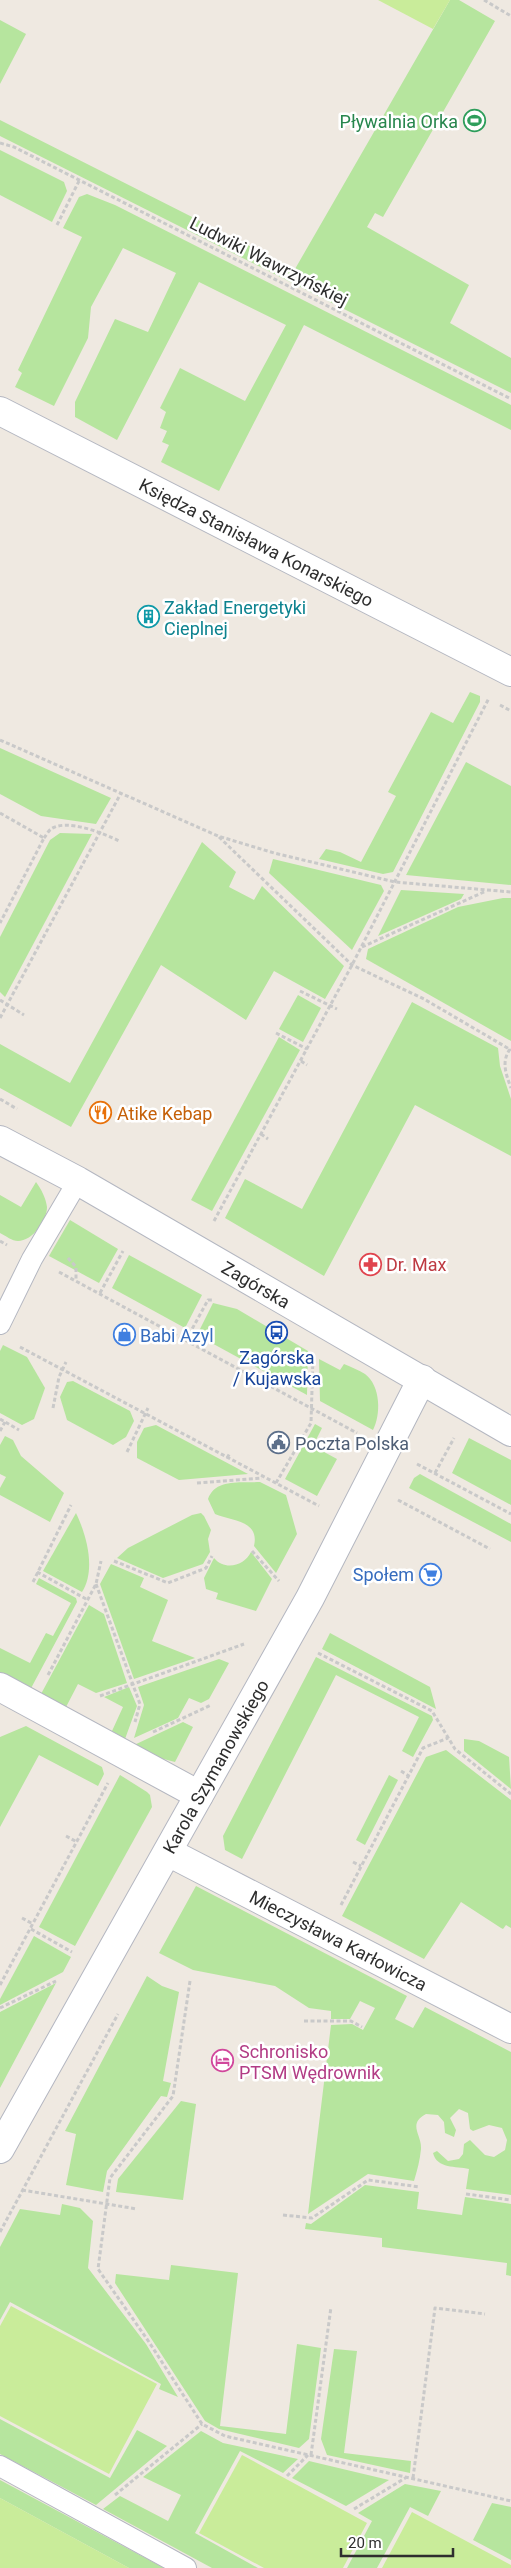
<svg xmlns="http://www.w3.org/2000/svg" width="511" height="2568" viewBox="0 0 511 2568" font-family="Roboto,sans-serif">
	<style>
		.green { fill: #b6e59e }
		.pitch { fill: #c9ec9a }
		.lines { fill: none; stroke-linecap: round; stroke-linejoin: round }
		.service-casing { stroke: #b4b7c1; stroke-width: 22 }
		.minor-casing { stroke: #b4b7c1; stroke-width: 30 }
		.path { stroke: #c9c9c9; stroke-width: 3; stroke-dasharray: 4 2.5; stroke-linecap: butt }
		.service { stroke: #fff; stroke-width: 20 }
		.minor { stroke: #fff; stroke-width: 28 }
		.labels { text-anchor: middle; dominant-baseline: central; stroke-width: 5; stroke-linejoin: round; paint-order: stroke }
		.leisure-label { font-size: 18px; fill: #27864d; stroke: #fff; text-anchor: end }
		.street-label { font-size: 18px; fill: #2e2e2e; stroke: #fff }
		.culture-label { font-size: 18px; fill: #0d838f; stroke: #fff; text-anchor: start }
		.food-label { font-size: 18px; fill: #c56008; stroke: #fff; text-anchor: start }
		.health-label { font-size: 18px; fill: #be3a42; stroke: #fff; text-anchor: start }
		.shop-label { font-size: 18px; fill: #366cbe; stroke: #fff; text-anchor: start }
		.transit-label { font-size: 18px; fill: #164399; stroke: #fff }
		.service-label { font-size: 18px; fill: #4e5e75; stroke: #fff; text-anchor: start }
		.hotel-label { font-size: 18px; fill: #b23c85; stroke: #fff; text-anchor: start }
	</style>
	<rect width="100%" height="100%" fill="#efe9e1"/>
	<g class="green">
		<polygon points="450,0 459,0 495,21 383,217 375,213 367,227 469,285 450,323 511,358 511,393 0,136 0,120 295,269"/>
		<polygon points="0,20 26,34 0,84"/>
		<polygon points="0,150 64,182 67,191 52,222 0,195"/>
		<polygon points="87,194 115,205 511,405 511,430 304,325 219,491 161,462 169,445 162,442 167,431 160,428 166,412 160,408 180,368 245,401 286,325 199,282 117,440 75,417 75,402 115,319 148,332 176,273 123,248 91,307 88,338 54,406 15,387 22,373 18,370 82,237 63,228 79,197"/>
		<polygon points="470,692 480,696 480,702 393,872 383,874 319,859 326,849 340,852 361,862 396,796 388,792 431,712 453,723"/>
		<polygon points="0,748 111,798 96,824 41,816 0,794"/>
		<polygon points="466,762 511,786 511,885 406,875"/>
		<polygon points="60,833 92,834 5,997 0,992 0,937 50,840"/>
		<polygon points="202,842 236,872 229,887 254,900 262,886 344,966 325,999 274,971 246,1020 161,965 71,1127 0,1088 0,1044 70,1083"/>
		<polygon points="273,859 381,885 384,891 352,950 269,873"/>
		<polygon points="401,890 464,894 461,899 378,936"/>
		<polygon points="503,898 511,898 511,1041 366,959 368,949 458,907"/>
		<polygon points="298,995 321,1008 303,1042 279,1029"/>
		<polygon points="412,1002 498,1048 500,1066 511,1099 511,1156 415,1105 324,1276 225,1218 245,1179 302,1209"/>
		<polygon points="279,1037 300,1050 212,1211 191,1200"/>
		<path d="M36 1182C41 1189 46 1198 47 1207 47 1221 32 1241 18 1241 12 1241 6 1236 0 1233V1195L21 1207Z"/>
		<polygon points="70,1220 118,1249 99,1283 49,1256"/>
		<polygon points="129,1255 202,1295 185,1328 112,1288"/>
		<polygon points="213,1303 237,1309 308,1351 307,1395 197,1335"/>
		<polygon points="3,1345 27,1357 45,1388 34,1419 22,1425 0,1413 0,1351"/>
		<path d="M319 1359 340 1370 344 1364C351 1367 359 1370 365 1374 381 1386 381 1415 373 1430L320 1401Z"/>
		<polygon points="73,1381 130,1411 134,1421 126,1437 113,1445 67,1420 60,1397 67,1382"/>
		<polygon points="315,1424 322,1428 313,1446 337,1459 317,1496 285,1479"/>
		<polygon points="156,1425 248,1474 179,1480 137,1458 137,1442 144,1428"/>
		<polygon points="5,1436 13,1440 21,1456 64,1493 50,1522 0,1495 0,1488 6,1477 0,1474 0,1445"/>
		<polygon points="469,1438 511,1460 511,1505 452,1473"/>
		<polygon points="420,1474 511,1524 511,1542 409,1488 414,1478"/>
		<path d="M260 1482 286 1495 297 1534 276 1573 254 1546C260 1520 231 1521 215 1514L208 1499C215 1478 242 1483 260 1482Z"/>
		<path d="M76 1513C87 1536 96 1570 82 1592L43 1571Z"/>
		<polygon points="201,1513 204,1516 211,1530 208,1539 210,1552 203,1564 163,1578 117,1558 128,1548 192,1515"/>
		<path d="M251 1552 272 1579 256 1611 216 1599 218 1593 206 1589 204 1578 214 1558C225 1571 244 1566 251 1552Z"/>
		<polygon points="111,1564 144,1578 140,1587 168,1600 152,1641 195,1658 134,1679 100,1584"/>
		<polygon points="39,1578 76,1598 77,1602 29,1692 0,1677 0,1648 30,1663 46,1633 53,1636 71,1603 36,1584"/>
		<polygon points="89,1605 104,1614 127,1683 96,1693 78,1684 66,1707 41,1694"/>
		<polygon points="330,1633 430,1687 436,1709 322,1649"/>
		<polygon points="316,1657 432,1716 433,1720 413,1757 402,1751 419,1717 336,1675 242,1859 225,1850 223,1836"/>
		<polygon points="219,1659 229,1663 209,1699 201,1703 189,1698 178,1718 134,1738 144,1705 138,1687"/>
		<polygon points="129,1687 137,1706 125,1739 112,1731 123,1707 104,1697"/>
		<polygon points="183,1722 193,1727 175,1762 156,1757 132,1746"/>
		<polygon points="26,1726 102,1767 104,1774 98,1786 39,1755 0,1827 0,1737"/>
		<polygon points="464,1739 479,1741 509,1757 511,1789 464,1751"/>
		<polygon points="446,1750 511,1800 511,1928 506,1925 503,1929 501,1928 461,1902 424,1959 342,1916 426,1757"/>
		<polygon points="120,1775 147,1792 150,1795 152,1807 75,1946 39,1927"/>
		<polygon points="389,1775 398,1780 365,1845 356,1840"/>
		<path d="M196 1886 407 1996 395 2019 413 2028 425 2007 511 2052V2195L466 2189 469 2169C456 2166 437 2169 433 2153L437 2151 448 2161 459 2159 463 2154 464 2144 470 2140 485 2155 494 2157 505 2150 507 2140 502 2128 489 2125 473 2131 470 2129 468 2113 459 2109 450 2118 456 2130 454 2137 445 2133 444 2122 438 2115 426 2114C407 2124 422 2135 421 2149 420 2160 417 2171 414 2181L368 2174 308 2214 331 2025 352 2024 363 2030 375 2008 360 2001 350 2019H331V2011L309 2008 275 1986 193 1970 159 1953Z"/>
		<polygon points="34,1936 71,1957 63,1972 0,2005 0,1999"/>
		<polygon points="147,1976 162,1986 179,1992 163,2081 171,2083 167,2097 161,2096 107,2171 103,2192 66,2185 76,2134 65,2131"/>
		<polygon points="56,1983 0,2088 0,2089 0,2012"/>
		<polygon points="181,2101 196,2104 183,2200 116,2192 118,2179"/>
		<polygon points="365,2185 419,2192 417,2209 462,2215 465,2197 511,2204 511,2276 506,2275 507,2263 382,2247 382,2238 305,2229 306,2223 311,2224"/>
		<polygon points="62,2204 80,2208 93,2221 88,2268 146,2344 178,2397 159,2389 161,2384 10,2302 0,2320 0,2247 20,2209 60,2215"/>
		<polygon points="171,2265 238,2273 220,2426 286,2434 297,2344 321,2348 309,2439 299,2448 219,2429 205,2421 115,2283 116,2274 169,2280"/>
		<polygon points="334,2349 357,2351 344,2453 411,2461 410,2473 327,2455 321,2439"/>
		<polygon points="0,2419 110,2478 137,2430 167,2446 96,2505 0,2454"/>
		<polygon points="201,2431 223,2443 298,2459 283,2473 240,2451 195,2533 258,2568 212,2568 103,2509 120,2496 168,2521 181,2495 143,2477"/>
		<polygon points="309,2461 389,2480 346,2506 292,2478"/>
		<polygon points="0,2480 164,2568 129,2568 0,2498"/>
		<polygon points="405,2484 441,2491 428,2516 410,2507 377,2568 347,2568 372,2521 358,2513"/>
		<polygon points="492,2503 511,2507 511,2560 473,2540"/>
	</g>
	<g class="pitch">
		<polygon points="378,0 450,0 433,29"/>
		<polygon points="11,2306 157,2384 109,2474 0,2416 0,2326"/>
		<polygon points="242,2455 367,2523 343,2568 264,2568 199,2533"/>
		<polygon points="0,2498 129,2568 0,2568"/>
		<polygon points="412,2512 511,2565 511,2568 382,2568"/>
	</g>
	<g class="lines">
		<defs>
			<g id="service">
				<polyline points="0,1324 32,1259 78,1181"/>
				<polyline points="0,2466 186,2568"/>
			</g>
			<g id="minor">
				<path id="s1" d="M0 411 511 672"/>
				<path id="s2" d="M0 1140 78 1181 511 1432"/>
				<polyline points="0,1687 199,1795"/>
				<path id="s3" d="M168 1852 511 2029"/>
				<path id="s4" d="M0 2149 310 1598 422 1379"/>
			</g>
		</defs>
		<use href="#service" class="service-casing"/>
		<use href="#minor" class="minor-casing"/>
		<g class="path">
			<polyline points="484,0 511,16"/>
			<polyline points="0,143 14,147 511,399"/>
			<polyline points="57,225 79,181"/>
			<polyline points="500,705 511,711"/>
			<polyline points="0,740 218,836 274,853 395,882 511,892"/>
			<polyline points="0,813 44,838 0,923"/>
			<polyline points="219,837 352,965 424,999 511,1050"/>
			<path d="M44 838C46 836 48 831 51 829 66 818 106 834 119 841"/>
			<polyline points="362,947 486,891"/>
			<polyline points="300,991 337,1009"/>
			<polyline points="0,1000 24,1015"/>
			<polyline points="0,1018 121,793"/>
			<polyline points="276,1033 307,1049"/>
			<path d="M510 1049C501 1062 506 1074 511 1088"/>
			<polyline points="301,1061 307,1065"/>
			<polyline points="0,1099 17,1109"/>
			<polyline points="261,1134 268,1139"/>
			<polyline points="214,1221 352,965 489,698"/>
			<polyline points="0,1241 7,1245"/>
			<polyline points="68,1258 76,1267 76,1281"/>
			<polyline points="59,1272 357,1433"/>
			<polyline points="100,1293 123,1251"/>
			<polyline points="186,1340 208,1300 214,1300"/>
			<polyline points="20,1347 319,1506"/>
			<polyline points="53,1408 59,1377 66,1362"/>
			<polyline points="0,1419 19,1430"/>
			<polyline points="0,1431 5,1422"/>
			<polyline points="127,1452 148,1408"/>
			<polyline points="227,1458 230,1453"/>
			<polyline points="417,1464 511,1514"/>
			<polyline points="435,1473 454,1438"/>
			<polyline points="197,1483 262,1478"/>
			<polyline points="276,1483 311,1423 313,1356"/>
			<polyline points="398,1500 490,1549"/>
			<polyline points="252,1551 279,1581"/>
			<polyline points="114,1561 168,1583 206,1568 212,1556"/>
			<polyline points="37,1572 88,1600"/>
			<polyline points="33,1582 71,1505"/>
			<polyline points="96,1584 140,1704 135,1722"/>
			<polyline points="318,1653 432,1711 455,1749 511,1794"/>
			<polyline points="48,1675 96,1584 101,1561"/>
			<polyline points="100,1696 244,1644"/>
			<polyline points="153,1732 211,1705"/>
			<polyline points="401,1771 409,1776"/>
			<polyline points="66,1836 77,1842"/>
			<polyline points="353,1862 361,1866"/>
			<polyline points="341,1905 423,1748 448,1738"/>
			<polyline points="22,1918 33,1924"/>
			<polyline points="31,1929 72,1952"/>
			<polyline points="190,1981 173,2096 110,2178 98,2269 149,2342 202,2424 225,2436 511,2501"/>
			<polyline points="0,1985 108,1783"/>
			<polyline points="0,2008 56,1981"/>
			<polyline points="304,2021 351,2021 362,2027"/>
			<polyline points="22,2190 137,2209"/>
			<polyline points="466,2194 511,2200"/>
			<polyline points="283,2215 312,2218 368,2180 420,2187"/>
			<polyline points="0,2232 118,2014"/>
			<polyline points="311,2455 331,2307"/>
			<polyline points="287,2476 308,2455"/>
			<polyline points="413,2478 435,2308 485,2314"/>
			<polyline points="115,2495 202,2424"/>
			<polyline points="354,2509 407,2477"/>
		</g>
		<use href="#service" class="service"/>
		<use href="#minor" class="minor"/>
	</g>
	<defs>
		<symbol id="stadium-ring" viewBox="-11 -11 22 22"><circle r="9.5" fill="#fff" stroke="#2e9e5b" stroke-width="1.5"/><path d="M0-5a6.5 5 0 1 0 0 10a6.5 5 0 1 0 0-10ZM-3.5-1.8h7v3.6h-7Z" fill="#2e9e5b"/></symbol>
		<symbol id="building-ring" viewBox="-11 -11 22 22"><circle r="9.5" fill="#fff" stroke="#0f9aa8" stroke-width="1.5"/><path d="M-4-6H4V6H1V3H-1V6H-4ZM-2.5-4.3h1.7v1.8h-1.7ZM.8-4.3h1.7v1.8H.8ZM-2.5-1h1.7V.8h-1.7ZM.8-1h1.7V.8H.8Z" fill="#0f9aa8"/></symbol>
		<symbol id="restaurant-ring" viewBox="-11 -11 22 22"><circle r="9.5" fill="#fff" stroke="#e8710a" stroke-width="1.5"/><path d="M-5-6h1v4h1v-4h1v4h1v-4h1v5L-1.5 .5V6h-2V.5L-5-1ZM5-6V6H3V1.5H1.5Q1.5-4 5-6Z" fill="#e8710a"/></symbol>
		<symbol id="pharmacy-ring" viewBox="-11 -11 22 22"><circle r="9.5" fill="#fff" stroke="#e0444e" stroke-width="1.5"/><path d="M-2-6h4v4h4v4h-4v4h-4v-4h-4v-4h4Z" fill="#e0444e"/></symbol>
		<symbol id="bus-ring" viewBox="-11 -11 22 22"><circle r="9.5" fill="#fff" stroke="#1a4fb4" stroke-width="1.5"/><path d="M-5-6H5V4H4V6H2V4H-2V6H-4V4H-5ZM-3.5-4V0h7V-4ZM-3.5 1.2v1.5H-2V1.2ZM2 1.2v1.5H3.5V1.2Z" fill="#1a4fb4"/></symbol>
		<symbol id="shop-ring" viewBox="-11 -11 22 22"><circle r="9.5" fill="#fff" stroke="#3f7fe0" stroke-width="1.5"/><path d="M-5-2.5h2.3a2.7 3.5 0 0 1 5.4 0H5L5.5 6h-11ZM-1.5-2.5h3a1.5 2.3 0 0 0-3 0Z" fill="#3f7fe0"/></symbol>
		<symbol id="civic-ring" viewBox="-11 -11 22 22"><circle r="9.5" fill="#fff" stroke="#5c6f8a" stroke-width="1.5"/><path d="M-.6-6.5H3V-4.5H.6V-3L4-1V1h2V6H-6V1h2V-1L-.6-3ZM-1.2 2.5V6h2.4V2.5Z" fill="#5c6f8a"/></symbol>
		<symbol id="supermarket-ring" viewBox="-11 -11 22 22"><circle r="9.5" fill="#fff" stroke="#3f7fe0" stroke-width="1.5"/><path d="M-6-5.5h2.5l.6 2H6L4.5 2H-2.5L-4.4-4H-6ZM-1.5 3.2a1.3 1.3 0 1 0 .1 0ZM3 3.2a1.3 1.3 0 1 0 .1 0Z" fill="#3f7fe0"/></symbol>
		<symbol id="hotel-ring" viewBox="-11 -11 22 22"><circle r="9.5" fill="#fff" stroke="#d1479c" stroke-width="1.5"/><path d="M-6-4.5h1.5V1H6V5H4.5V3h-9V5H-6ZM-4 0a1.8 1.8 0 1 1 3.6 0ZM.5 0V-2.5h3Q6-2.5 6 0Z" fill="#d1479c"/></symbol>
	</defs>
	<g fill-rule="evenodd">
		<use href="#stadium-ring" x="462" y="108" width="25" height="25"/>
		<use href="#building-ring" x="136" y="604" width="25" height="25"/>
		<use href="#restaurant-ring" x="88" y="1100" width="25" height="25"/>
		<use href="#pharmacy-ring" x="358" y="1252" width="25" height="25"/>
		<use href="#bus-ring" x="264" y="1320" width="25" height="25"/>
		<use href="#shop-ring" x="112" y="1322" width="25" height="25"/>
		<use href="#civic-ring" x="266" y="1430" width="25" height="25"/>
		<use href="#supermarket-ring" x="418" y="1562" width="25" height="25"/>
		<use href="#hotel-ring" x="210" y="2048" width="25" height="25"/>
	</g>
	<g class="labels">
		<g class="leisure-label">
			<text x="458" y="121">Pływalnia Orka</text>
		</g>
		<g class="street-label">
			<text transform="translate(269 261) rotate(27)">Ludwiki Wawrzyńskiej</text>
			<text stroke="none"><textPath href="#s1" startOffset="288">Księdza Stanisława Konarskiego</textPath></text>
			<text stroke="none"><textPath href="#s2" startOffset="294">Zagórska</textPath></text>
			<text stroke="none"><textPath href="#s4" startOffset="439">Karola Szymanowskiego</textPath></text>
			<text stroke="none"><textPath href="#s3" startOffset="192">Mieczysława Karłowicza</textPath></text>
		</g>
		<g class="culture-label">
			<text x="164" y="607">Zakład Energetyki<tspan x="164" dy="21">Cieplnej</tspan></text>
		</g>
		<g class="food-label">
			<text x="117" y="1113">Atike Kebap</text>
		</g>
		<g class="health-label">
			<text x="386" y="1264">Dr. Max</text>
		</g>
		<g class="shop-label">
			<text x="140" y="1335">Babi Azyl</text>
			<text x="414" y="1574" text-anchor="end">Społem</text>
		</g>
		<g class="transit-label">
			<text x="277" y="1357">Zagórska<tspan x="277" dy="21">/ Kujawska</tspan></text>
		</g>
		<g class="service-label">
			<text x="295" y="1443">Poczta Polska</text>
		</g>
		<g class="hotel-label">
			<text x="239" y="2051">Schronisko<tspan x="239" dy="21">PTSM Wędrownik</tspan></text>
		</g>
	</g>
	<path d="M341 2548v8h112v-8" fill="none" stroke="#2e2e2e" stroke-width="2.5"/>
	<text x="348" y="2548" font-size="15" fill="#2e2e2e" stroke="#ffffff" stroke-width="4" paint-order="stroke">20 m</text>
</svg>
